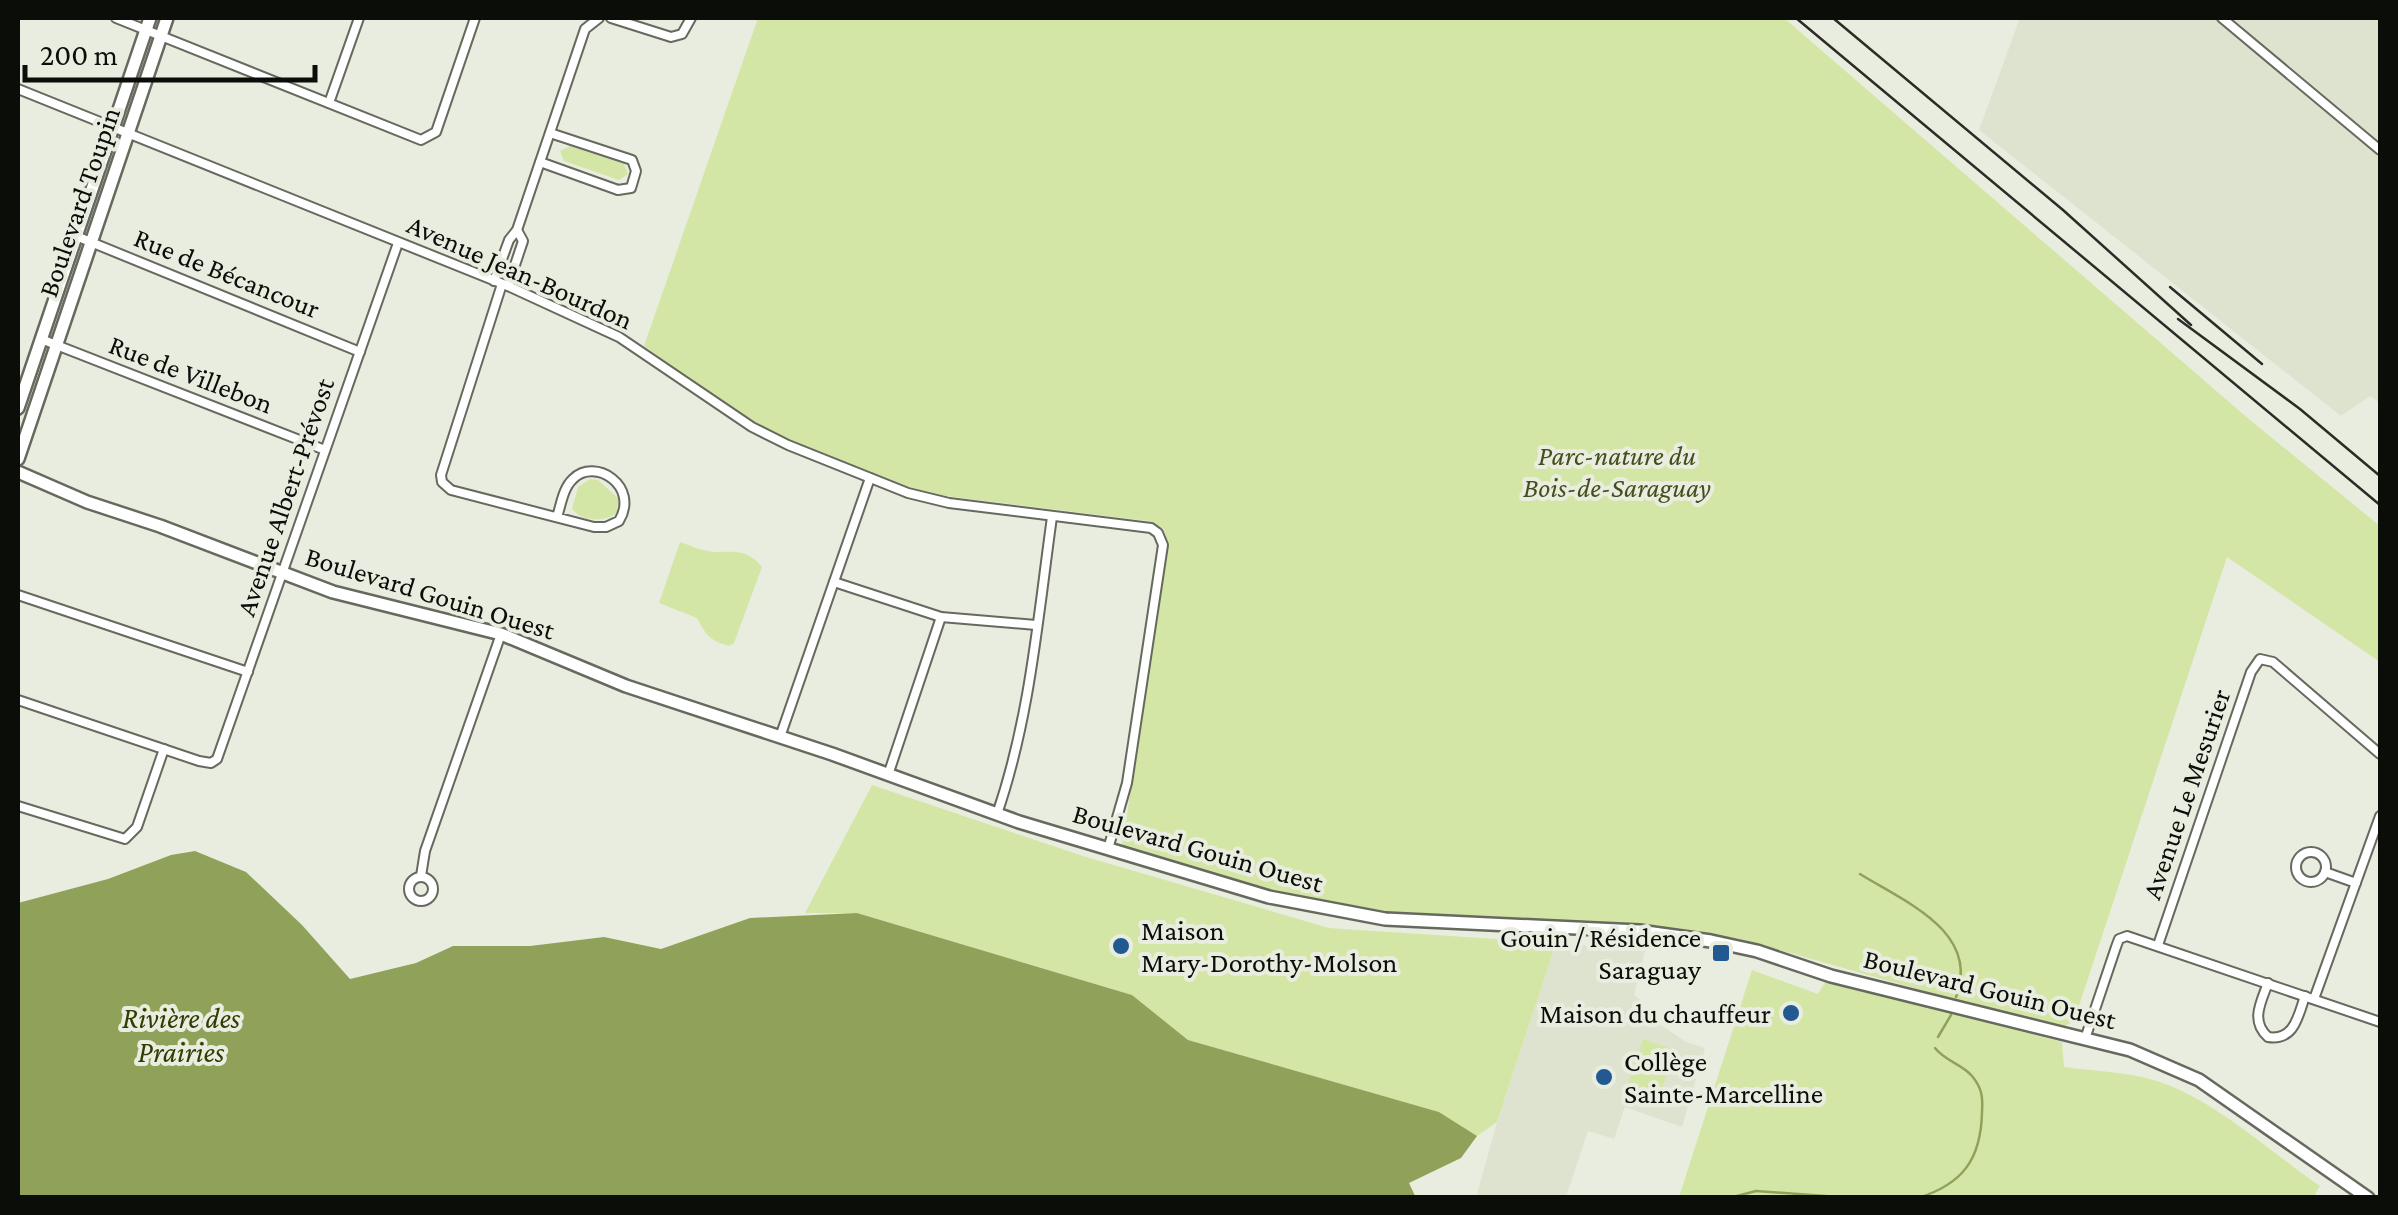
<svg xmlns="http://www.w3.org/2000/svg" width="2398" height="1215" viewBox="0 0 2398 1215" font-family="'Crimson Pro',serif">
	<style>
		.built { fill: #dde3cf }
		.green { fill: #d4e6a6 }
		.water { fill: #90a259 }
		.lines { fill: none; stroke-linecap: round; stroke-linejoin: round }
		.stream { stroke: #90a259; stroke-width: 2.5 }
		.street-casing { stroke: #65695e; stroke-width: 12 }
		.secondary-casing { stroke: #65695e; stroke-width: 16 }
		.street { stroke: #fff; stroke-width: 8 }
		.secondary { stroke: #fff; stroke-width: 11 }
		.tram { stroke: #2a2d27; stroke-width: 2.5 }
		.poi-dot { fill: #225991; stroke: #e9ede0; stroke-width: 4 }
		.labels { text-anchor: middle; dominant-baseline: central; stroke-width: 8; stroke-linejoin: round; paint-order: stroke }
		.street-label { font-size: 28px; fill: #0b0d09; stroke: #e9ede0 }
		.park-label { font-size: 28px; font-style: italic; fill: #434f1a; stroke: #e9ede0 }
		.poi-label { font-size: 28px; fill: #0b0d09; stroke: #e9ede0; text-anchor: start }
		.water-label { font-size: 30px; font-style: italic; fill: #313c02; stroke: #e9ede0 }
	</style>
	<rect width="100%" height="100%" fill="#e9ede0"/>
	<g class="built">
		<polygon points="2020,18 2380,18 2380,403 2370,396 2341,416 1979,130"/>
		<polygon points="1556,943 1645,951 1634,995 1644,1003 1640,1011 1686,1042 1705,1048 1682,1127 1625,1107 1614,1139 1588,1131 1566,1197 1476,1198 1497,1122"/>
	</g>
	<g class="green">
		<polygon points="758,18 1784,18 2250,420 2380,526 2380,662 2227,557 2074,1021 2065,1026 1942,996 1737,938 1623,924 1369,911 1302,900 1122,846 1169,544 1163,528 1148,521 930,494 817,454 783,438 741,416 644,346"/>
		<polygon points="570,146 624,164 628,174 619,180 564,161 560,151"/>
		<path d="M590 479 598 480 619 499 616 514C603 522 583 522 572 509L578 487Z"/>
		<path d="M680 542C691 546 703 551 714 552 736 552 747 549 762 567L734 643 729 646C710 641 705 634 697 618L659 603Z"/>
		<polygon points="872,785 1083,856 1329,928 1556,943 1497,1122 1477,1136 1439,1112 1188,1040 1132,995 857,913 805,913"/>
		<path d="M1752 970 1818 994 1826 981 2062 1042 2064 1067C2095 1071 2128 1072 2157 1081 2214 1099 2270 1152 2320 1186L2313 1198 1679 1197Z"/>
		<polygon points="1643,1039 1675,1050 1659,1098 1627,1086"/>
	</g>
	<polygon class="water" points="195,851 246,872 302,925 350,979 416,963 453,946 530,946 604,937 661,949 750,918 857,913 1132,995 1188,1040 1439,1112 1477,1136 1461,1158 1409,1183 1416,1198 18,1197 18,903 108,879 171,855"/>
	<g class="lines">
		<g class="stream">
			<path d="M1860 874C1905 902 1981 932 1956 997"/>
			<polyline points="1938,1037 1951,1015"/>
			<polyline points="1729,1198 1756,1191 1853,1198"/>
			<path d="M1918 1198C1963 1184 1981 1159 1982 1112 1983 1097 1982 1088 1972 1076 1962 1064 1945 1061 1935 1048"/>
		</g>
		<defs>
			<g id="street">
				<polyline points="116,18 421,140 436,132 475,18"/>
				<polyline points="611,18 671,37 682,34 691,18"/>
				<polyline points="2222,18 2380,150"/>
				<polyline points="18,89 508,286 619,337 752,427 788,445 908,493 949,503 1151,528 1158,533 1163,545 1127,783 1108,849"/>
				<polyline points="329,103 359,18"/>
				<polyline points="540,162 618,190 631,188 636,171 632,160 550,133"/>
				<polyline points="76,236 360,352"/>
				<polyline points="494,281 509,240 517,230 585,29 599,18"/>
				<path d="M502 284 441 475 442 482 451 490 594 527H606L619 521C640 486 595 457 573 479 563 488 561 505 557 517"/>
				<polyline points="508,286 523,241 517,230"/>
				<polyline points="41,339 325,450"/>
				<polyline points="834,582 941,617 1036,625"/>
				<polyline points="18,595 248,672"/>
				<polyline points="18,700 199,761 211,763 217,759 398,243"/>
				<polyline points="780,737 870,478"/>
				<polyline points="888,775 941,617"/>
				<polyline points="18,806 125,839 137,827 164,749"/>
				<path d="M997 814C1030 718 1038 617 1052 517"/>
				<circle cx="2311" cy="867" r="15"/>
				<polyline points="2325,872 2356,883"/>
				<polyline points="421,876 425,851 501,634"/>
				<circle cx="421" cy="889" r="12"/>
				<polyline points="2158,945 2251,672 2260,659 2273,662 2380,754"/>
				<path d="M2268 983C2261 1002 2250 1021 2268 1037 2294 1041 2298 1017 2305 996"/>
				<polyline points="2314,999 2380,816"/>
				<polyline points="2085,1039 2116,947 2119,939 2127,936 2380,1022"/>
			</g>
			<g id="secondary">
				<polyline points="18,408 150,18"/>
				<polyline points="18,459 167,18"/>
				<polyline points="18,472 87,502 160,526 333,592 501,634 626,686 832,754 1019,822 1269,897 1385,919 1639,931 1711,941 1757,951 1831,976 2130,1050 2199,1080 2368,1198"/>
			</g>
		</defs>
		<use href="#street" class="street-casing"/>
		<use href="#secondary" class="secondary-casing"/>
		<use href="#street" class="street"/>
		<use href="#secondary" class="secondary"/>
		<g class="tram">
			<polyline points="1796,18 2380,505"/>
			<polyline points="1833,18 2063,210 2191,325"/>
			<polyline points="2170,287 2262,364"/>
			<polyline points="2178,319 2300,409 2380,476"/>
		</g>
	</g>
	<g class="poi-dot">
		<circle cx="1121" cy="946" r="10"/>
		<rect x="1711" y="943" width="20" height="20" rx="5"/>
		<circle cx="1791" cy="1013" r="10"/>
		<circle cx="1604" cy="1077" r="10"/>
	</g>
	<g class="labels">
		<g class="street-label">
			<text transform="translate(79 202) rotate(-71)">Boulevard Toupin</text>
			<text transform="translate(520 272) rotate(24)">Avenue Jean-Bourdon</text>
			<text transform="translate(227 273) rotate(22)">Rue de Bécancour</text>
			<text transform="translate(191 374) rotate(21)">Rue de Villebon</text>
			<text transform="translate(285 497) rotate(-71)">Avenue Albert-Prévost</text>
			<text transform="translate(430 593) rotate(17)">Boulevard Gouin Ouest</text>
			<text transform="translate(2186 794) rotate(-71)">Avenue Le Mesurier</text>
			<text transform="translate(1198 848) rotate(16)">Boulevard Gouin Ouest</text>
			<text transform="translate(1990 989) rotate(14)">Boulevard Gouin Ouest</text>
		</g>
		<g class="park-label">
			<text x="1617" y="455">Parc-nature du<tspan x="1617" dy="32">Bois-de-Saraguay</tspan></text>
		</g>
		<g class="poi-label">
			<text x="1141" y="930">Maison<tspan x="1141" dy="32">Mary-Dorothy-Molson</tspan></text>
			<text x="1701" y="937" text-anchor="end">Gouin / Résidence<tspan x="1701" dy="32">Saraguay</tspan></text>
			<text x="1771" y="1013" text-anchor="end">Maison du chauffeur</text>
			<text x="1624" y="1061">Collège<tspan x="1624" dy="32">Sainte-Marcelline</tspan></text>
		</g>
		<g class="water-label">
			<text x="181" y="1017">Rivière des<tspan x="181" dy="34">Prairies</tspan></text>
		</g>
	</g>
	<rect width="2398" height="1215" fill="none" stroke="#0b0d09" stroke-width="40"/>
	<path d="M25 65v15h290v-15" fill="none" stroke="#0b0d09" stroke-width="5"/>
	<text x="40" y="65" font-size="30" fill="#0b0d09" stroke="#e9ede0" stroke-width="8" paint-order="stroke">200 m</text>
</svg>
